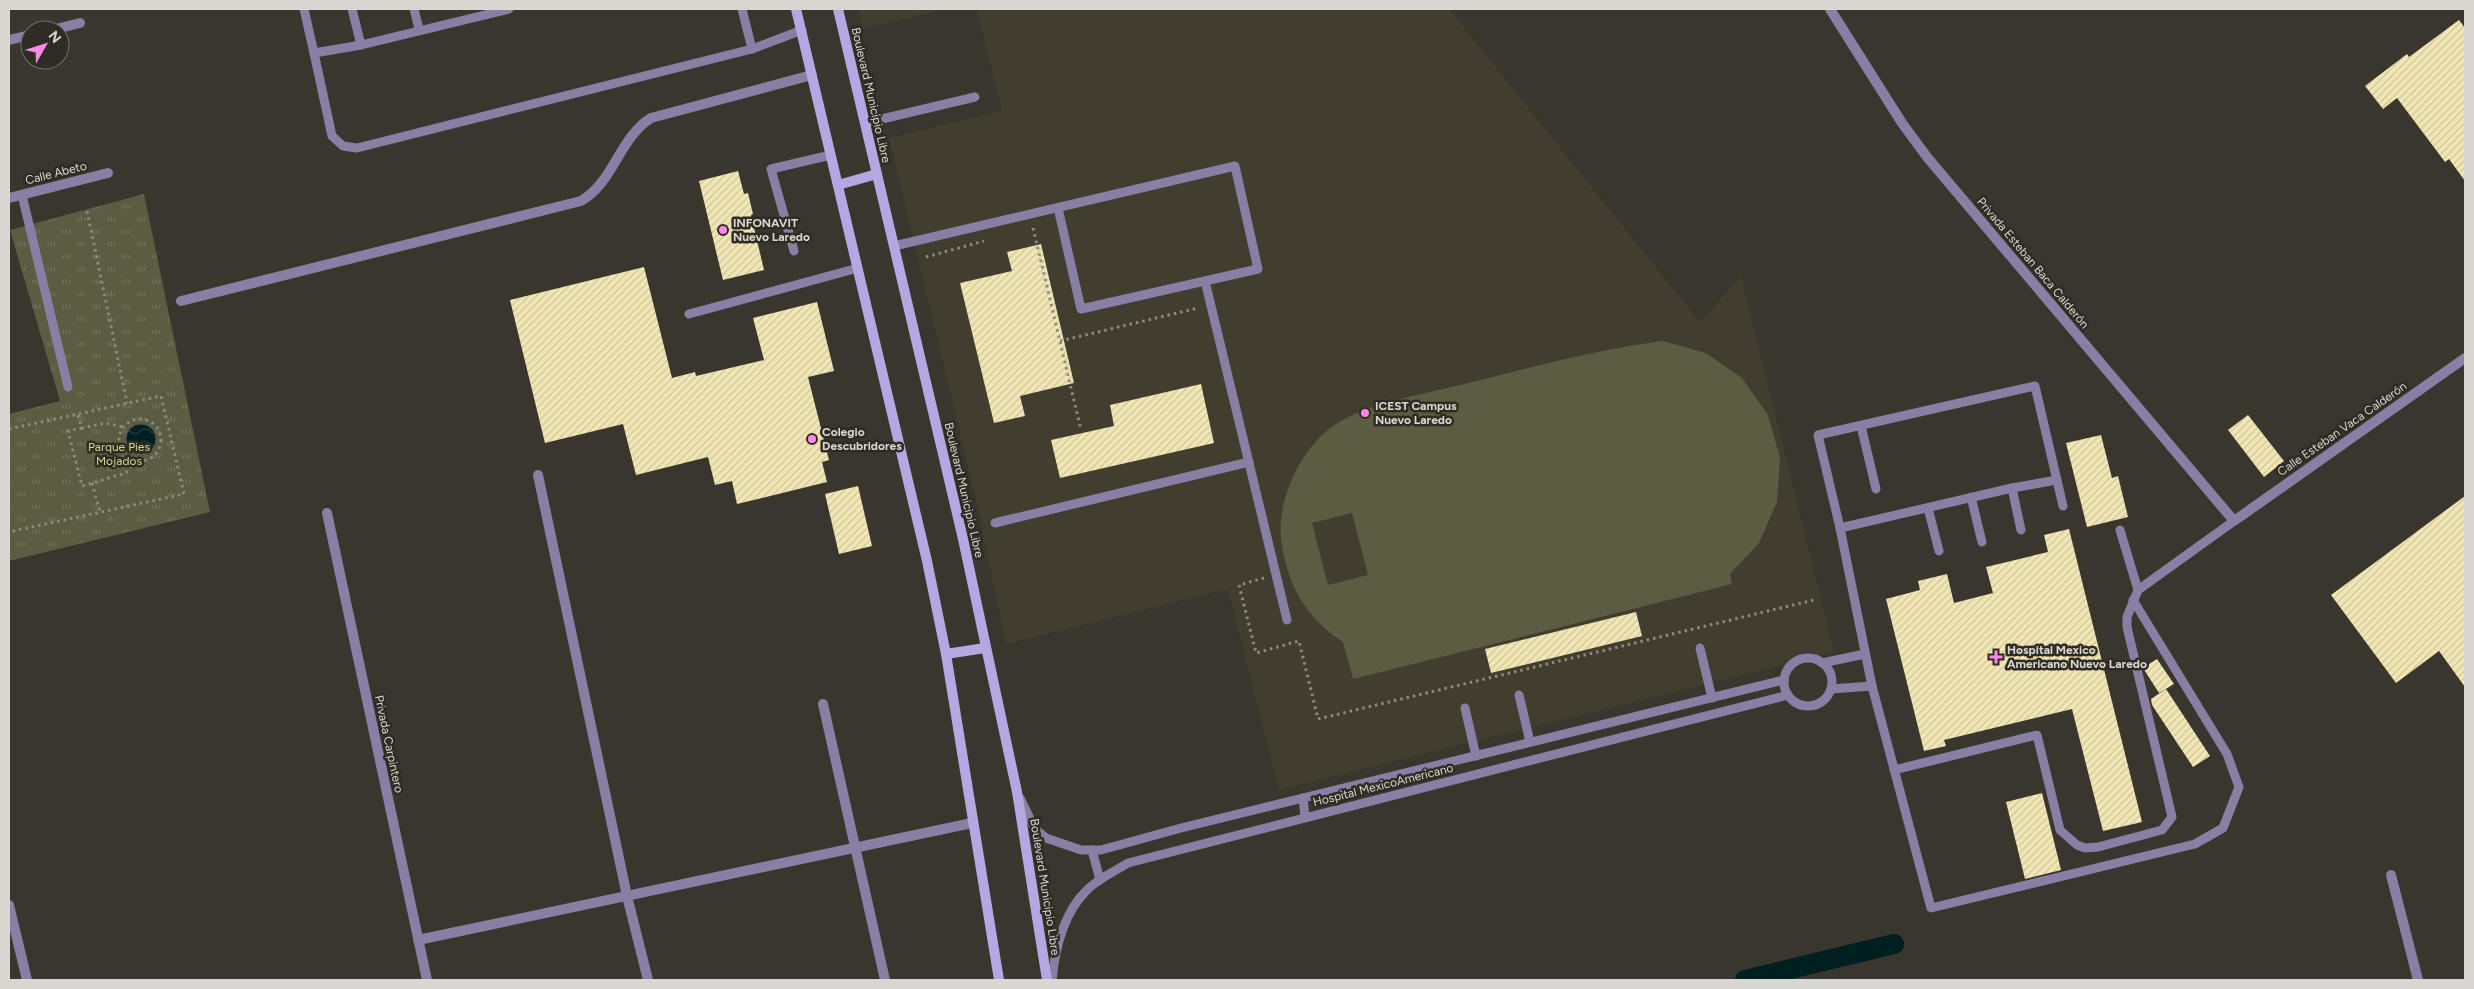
<svg xmlns="http://www.w3.org/2000/svg" width="2474" height="989" viewBox="0 0 2474 989" font-family="Figtree,sans-serif">
	<style>
		.built { fill: #423e2f }
		.grass { fill: #5b5c41; fill-rule: evenodd }
		.park { fill: url(#park-tufts) }
		.water { fill: url(#water-waves); stroke: #415656 }
		.lines { fill: none; stroke-linecap: round; stroke-linejoin: round }
		.canal { stroke: #001f21; stroke-width: 20 }
		.building { fill: url(#building-hatch) }
		.path { stroke: #8c8a82; stroke-width: 3; stroke-dasharray: 2.5 4; stroke-linecap: butt }
		.lane { stroke: #887fa4; stroke-width: 9 }
		.street { stroke: #887fa4; stroke-width: 10 }
		.secondary { stroke: #b6a7e3; stroke-width: 10 }
		.poi-dot { fill: #fb87e6; stroke: #2f2c23; stroke-width: 2 }
		.labels { text-anchor: middle; dominant-baseline: central; stroke-width: 5; stroke-linejoin: round; paint-order: stroke }
		.street-label { font-size: 12px; fill: #d9d7d1; stroke: #2f2c23 }
		.poi-label { font-size: 12px; font-weight: bold; fill: #d9d7d1; stroke: #2f2c23; text-anchor: start }
		.park-label { font-size: 12px; fill: #d3d78d; stroke: #2f2c23 }
	</style>
	<defs>
		<pattern id="park-tufts" width="24" height="20" patternUnits="userSpaceOnUse" patternTransform="scale(1.25)"><rect width="24" height="20" fill="#5b5c41"/><path d="M3 7l-1-3M5 7V3M7 7l1-3M15 17l-1-3M17 17v-4M19 17l1-3" fill="none" stroke="#72735b"/></pattern>
		<pattern id="water-waves" width="16" height="10" patternUnits="userSpaceOnUse" patternTransform="scale(1.25)"><rect width="16" height="10" fill="#001f21"/><path d="M0 5q4-4 8 0t8 0" fill="none" stroke="#253f40"/></pattern>
		<pattern id="building-hatch" width="6" height="6" patternUnits="userSpaceOnUse" patternTransform="scale(1.25)"><rect width="6" height="6" fill="#f2e6b4"/><path d="M-1 1l2-2M0 6l6-6M5 7l2-2" fill="none" stroke="#cfc59d"/></pattern>
	</defs>
	<rect width="100%" height="100%" fill="#39362d"/>
	<g class="built">
		<polygon points="858,9 947,9 863,28"/>
		<polygon points="977,9 1449,9 1700,322 1741,276 1834,652 1279,790 1228,589 1006,644 977,503 889,138 1002,111"/>
	</g>
	<path class="grass" d="M1663 341 1706 353 1742 378 1768 415 1780 458 1777 502 1759 543 1730 574 1732 584 1353 679 1343 642C1305 617 1287 585 1281 539 1277 497 1303 442 1341 421 1377 401 1421 395 1460 385 1528 368 1594 350 1663 341ZM1352 513 1368 575 1328 585 1312 523Z"/>
	<polygon class="park" points="144,194 210,512 9,561 9,414 60,401 10,230"/>
	<circle class="water" cx="141" cy="439" r="15"/>
	<g class="lines">
		<polyline class="canal" points="1745,980 1894,944"/>
	</g>
	<g class="building">
		<polygon points="2459,20 2465,28 2465,181 2449,159 2445,162 2397,98 2383,109 2365,86 2407,54 2409,57"/>
		<polygon points="738,171 744,194 748,193 753,214 751,215 764,270 723,280 699,181"/>
		<polygon points="1041,244 1074,383 1020,396 1025,416 994,423 960,283 1012,271 1007,252"/>
		<polygon points="644,267 672,378 695,372 696,376 764,360 753,318 817,302 834,371 808,377 829,460 822,462 827,482 737,504 732,481 715,485 708,457 636,475 623,424 545,443 510,300"/>
		<polygon points="1201,384 1214,443 1060,478 1051,440 1114,426 1110,405"/>
		<polygon points="2248,415 2284,461 2264,477 2228,430"/>
		<polygon points="2101,435 2112,478 2118,476 2128,517 2087,527 2066,443"/>
		<polygon points="858,486 872,546 839,554 825,494"/>
		<polygon points="2465,496 2465,687 2439,651 2396,683 2331,595"/>
		<polygon points="2069,529 2142,822 2103,831 2072,709 1944,740 1946,746 1924,751 1886,599 1920,590 1918,581 1947,574 1954,603 1993,593 1986,567 2048,552 2044,535"/>
		<polygon points="1636,612 1642,636 1491,673 1485,649"/>
		<polygon points="2157,659 2174,684 2159,693 2143,668"/>
		<polygon points="2166,689 2210,756 2193,767 2152,705 2151,699"/>
		<polygon points="2042,793 2061,870 2025,879 2006,802"/>
	</g>
	<g class="lines">
		<g class="path">
			<polyline points="87,211 127,403"/>
			<polyline points="1033,228 1081,430"/>
			<polyline points="926,257 984,241"/>
			<polyline points="1060,341 1198,308"/>
			<polyline points="78,415 82,428 105,423 123,427"/>
			<circle cx="140" cy="440" r="21"/>
			<polyline points="82,428 68,431 82,486 126,473 135,460"/>
			<polyline points="9,429 161,396 184,494 9,532"/>
			<polyline points="92,483 100,512"/>
			<polyline points="1264,578 1239,585 1256,653 1299,641 1318,719 1814,600"/>
		</g>
		<g class="lane">
			<polyline points="304,9 314,53 361,45 509,9"/>
			<polyline points="352,9 361,45"/>
			<polyline points="414,9 419,29"/>
			<polyline points="742,9 752,49"/>
			<polyline points="314,53 332,136 343,146 357,148 752,49 802,30"/>
			<polyline points="865,123 975,97"/>
			<polyline points="22,195 68,387"/>
			<polyline points="894,246 1235,166 1258,269 1081,309 1058,208"/>
			<polyline points="794,251 771,169 831,155"/>
			<polyline points="1205,281 1287,620"/>
			<polyline points="689,314 858,268"/>
			<polyline points="1861,426 1876,489"/>
			<polyline points="2057,480 2012,488 1840,528 1872,686 1931,908 2195,844 2223,828 2239,787 2227,754 2133,600"/>
			<polyline points="2012,488 2021,530"/>
			<polyline points="1971,497 1982,542"/>
			<polyline points="1928,508 1939,551"/>
			<polyline points="995,523 1249,462"/>
			<polyline points="1840,528 1818,435 2035,386 2063,506"/>
			<polyline points="2120,530 2138,590"/>
			<polyline points="1700,648 1712,698"/>
			<circle cx="1808" cy="682" r="24"/>
			<polyline points="1822,663 1865,654"/>
			<polyline points="1831,689 1872,686"/>
			<polyline points="1519,695 1530,742"/>
			<polyline points="1465,708 1476,756"/>
			<polyline points="1894,770 2037,735 2060,830 2077,845 2085,848 2098,847 2162,830 2172,817 2127,627 2127,617 2138,590 2234,521"/>
			<polyline points="1020,798 1035,829 1046,838 1081,850 1101,850 1181,828 1784,680"/>
			<polyline points="1303,798 1305,817"/>
			<polyline points="1092,850 1100,880"/>
			<path d="M1052 980C1055 949 1063 914 1086 891 1097 879 1114 872 1128 863L1788 695"/>
		</g>
		<g class="street">
			<polyline points="1830,9 1902,123 1927,157 2234,521 2465,358"/>
			<polyline points="52,30 80,23"/>
			<polyline points="9,40 30,35"/>
			<polyline points="9,198 108,173"/>
			<path d="M181 301 581 201C614 182 619 138 651 118L812 75"/>
			<polyline points="538,475 627,896 648,980"/>
			<polyline points="327,513 427,980"/>
			<polyline points="823,704 885,980"/>
			<polyline points="2391,875 2418,980"/>
			<polyline points="9,905 27,980"/>
			<polyline points="418,940 972,823"/>
		</g>
		<g class="secondary">
			<polyline points="796,9 927,561 946,654 999,980"/>
			<polyline points="838,9 963,539 1017,792 1047,980"/>
			<polyline points="838,185 877,174"/>
			<polyline points="946,654 985,648"/>
		</g>
	</g>
	<g class="poi-dot">
		<circle cx="723" cy="230" r="5"/>
		<circle cx="1365" cy="413" r="5"/>
		<circle cx="812" cy="439" r="5"/>
		<path d="M1993.5 649.5h5v5h5v5h-5v5h-5v-5h-5v-5h5z"/>
	</g>
	<g class="labels">
		<g class="street-label">
			<text transform="translate(871 95) rotate(77)">Boulevard Municipio Libre</text>
			<text transform="translate(56 173) rotate(-14)">Calle Abeto</text>
			<text transform="translate(2033 263) rotate(50)">Privada Esteban Baca Calderón</text>
			<text transform="translate(2342 429) rotate(-35)">Calle Esteban Vaca Calderón</text>
			<text transform="translate(964 490) rotate(77)">Boulevard Municipio Libre</text>
			<text transform="translate(389 744) rotate(78)">Privada Carpintero</text>
			<text transform="translate(1383 785) rotate(-14)">Hospital MexicoAmericano</text>
			<text transform="translate(1045 887) rotate(81)">Boulevard Municipio Libre</text>
		</g>
		<g class="poi-label">
			<text x="733" y="223">INFONAVIT<tspan x="733" dy="14">Nuevo Laredo</tspan></text>
			<text x="1375" y="406">ICEST Campus<tspan x="1375" dy="14">Nuevo Laredo</tspan></text>
			<text x="822" y="432">Colegio<tspan x="822" dy="14">Descubridores</tspan></text>
			<text x="2007" y="650">Hospital Mexico<tspan x="2007" dy="14">Americano Nuevo Laredo</tspan></text>
		</g>
		<g class="park-label">
			<text x="119" y="447">Parque Pies<tspan x="119" dy="14">Mojados</tspan></text>
		</g>
	</g>
	<rect width="2474" height="989" fill="none" stroke="#d9d7d1" stroke-width="20"/>
	<g transform="translate(45 45) rotate(51)"><circle r="24" fill="#2f2c23" stroke="#737069"/>
	<path d="M0-4L9 19L0 12L-9 19Z" fill="#fb87e6"/>
	<text y="-8" font-size="14" font-weight="bold" text-anchor="middle" fill="#d9d7d1">N</text>
	</g>
</svg>
